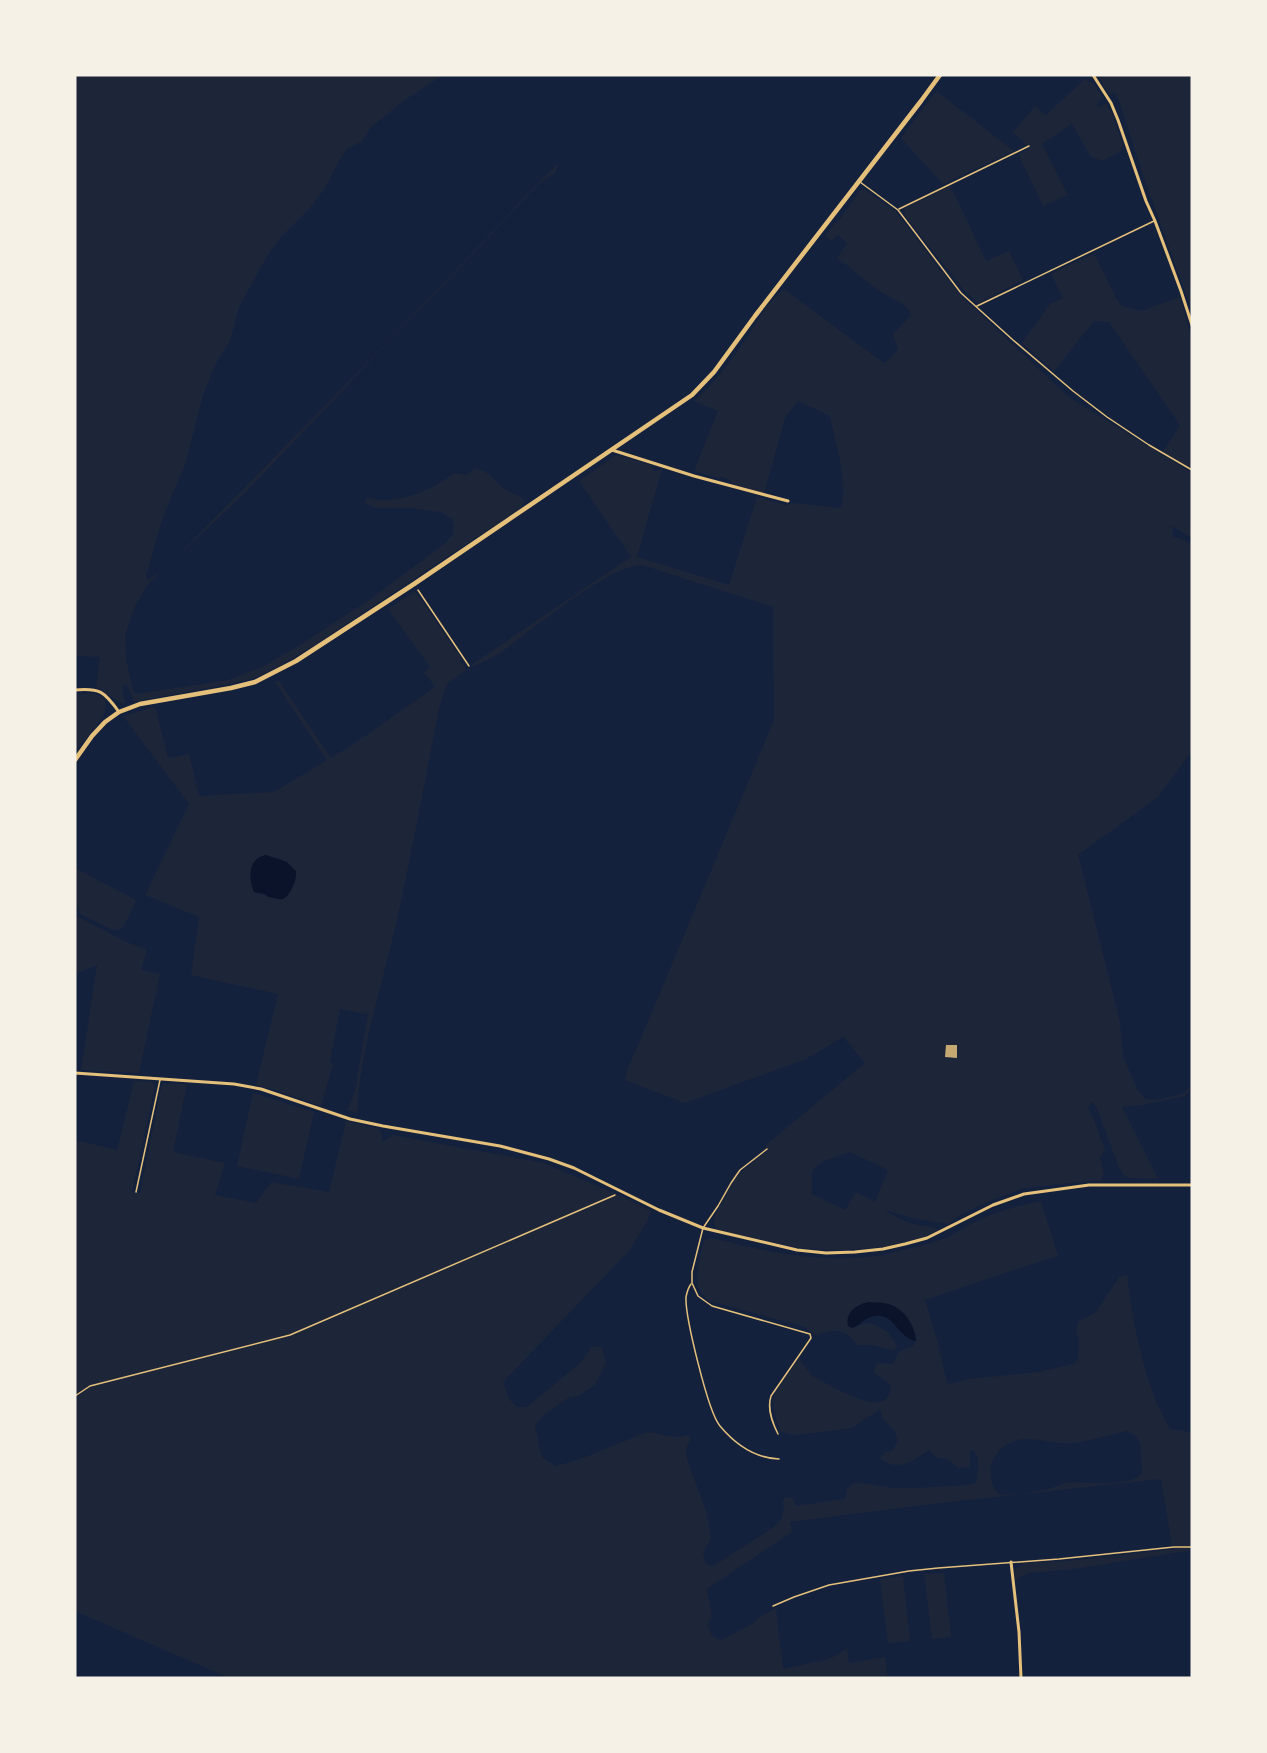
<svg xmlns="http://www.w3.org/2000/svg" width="1267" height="1753" viewBox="0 0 1267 1753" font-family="Arial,sans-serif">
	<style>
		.green { fill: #1d2539; fill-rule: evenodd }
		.water { fill: #0b132b }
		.building { fill: #c6a872 }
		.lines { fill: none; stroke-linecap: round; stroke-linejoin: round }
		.path { stroke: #e5c07b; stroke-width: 1.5 }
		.service { stroke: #e5c07b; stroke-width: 1.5 }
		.minor { stroke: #e5c07b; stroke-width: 3 }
		.tertiary { stroke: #e5c07b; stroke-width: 4.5 }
	</style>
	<rect width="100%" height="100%" fill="#14213d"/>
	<g class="green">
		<path d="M75 75H443L405 100 371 127 362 141 347 149 338 162 325 188 310 208 280 238 267 256 239 307 230 341 215 365 203 395 186 462 163 517 146 576 148 580 161 571 186 547 379 351 543 178 559 163 640 75 559 163 555 173 542 181 245 493 149 583 135 606 125 635 126 658 133 692 137 694 228 680 262 667 297 647 372 598 442 546 453 535 454 526 452 519 441 512 410 508H377L366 504 364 501 368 498C395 506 434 490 454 473L466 475 475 468C494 473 493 482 508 491 514 495 520 494 525 501L522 507 312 647 275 669 252 679 235 683 138 701H134L128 686 124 684 122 688 125 702 123 704 96 687 100 657 75 656Z"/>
		<polygon points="1098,75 1192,75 1192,311 1143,175 1118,98 1115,92 1109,95"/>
		<polygon points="1086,78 1088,82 1093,83 1103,98 1097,104 1100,107 1106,103 1113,115 1123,146 1121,151 1103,161 1091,157 1072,124 1042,144 1068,195 1043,206 1018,154 1030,148 1013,132 1035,106 1046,115"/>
		<polygon points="936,91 1014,151 943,184 901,138"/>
		<polygon points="950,185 986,261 1009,251 1023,280 978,303 964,290 904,215 905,208"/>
		<path d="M860 190H865L895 211 937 265 938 269 944 273 959 294 1070 398 1192 473V538L1172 526 1173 537 1184 540 1192 545V751L1158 797 1078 855 1120 1023 1123 1056 1137 1089 1145 1099 1155 1100 1183 1094 1192 1085V1088L1185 1096 1142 1105 1122 1107 1158 1179 1128 1178 1125 1176 1119 1168 1096 1106 1091 1102 1088 1108 1093 1117 1105 1150 1100 1158 1104 1175 1101 1180 1024 1188 992 1200 962 1214 948 1224 916 1219 885 1210C894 1217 907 1223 918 1225 926 1227 932 1225 938 1230L933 1234 894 1246 847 1250H826L800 1248 725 1232 717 1229 714 1225 715 1216 731 1183 740 1173 765 1152 767 1144 865 1063 843 1037 806 1059 685 1103 625 1080 628 1068 644 1031 774 720 773 607 642 565C610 564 532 630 503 651 495 657 484 661 474 666L471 665 631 557 579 481 616 455 651 465 653 470 657 471 662 469 637 557 729 585 757 497 786 505 792 503 841 508C849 487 835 439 830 416L798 401 785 418 764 494 731 483 730 480 721 477 718 478 694 471 718 411 694 401C716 382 734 357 750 333 760 318 769 297 785 290L884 363 898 350 893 334 911 315C906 302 889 298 878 290 864 280 851 268 837 258L847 243 838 235 831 241 825 236 835 223 838 222ZM850 1152 888 1170 875 1202 856 1192 845 1210 812 1194V1171L821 1162Z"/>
		<polygon points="1094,254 1116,298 1122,306 1141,311 1180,297 1192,341 1192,470 1163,452 1180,425 1109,322 1094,321 1054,371 1022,343 1050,304 1063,298 1052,276 1052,273"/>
		<path d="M415 591 461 658 460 660 466 670 447 684 439 708C425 780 412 852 396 924 382 987 359 1051 357 1116L354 1111H347L355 1091 368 1014 340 1009 330 1061 333 1064 321 1106 272 1089 256 1085 278 994 191 975 199 917 145 895 189 804 123 716 155 707 168 758 189 754 199 796 274 792 327 760 275 682 279 681 331 758 355 743 435 687 424 672 430 667 388 609ZM266 855 280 859 292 866 280 900 254 892C251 881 250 874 253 863Z"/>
		<path d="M92 693C128 700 84 739 75 752V694Z"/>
		<polygon points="75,868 134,899 136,902 122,929 113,930 80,914 78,906 75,908"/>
		<polygon points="75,915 122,940 147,950 141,970 160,974 139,1073 81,1070 97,965 75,974"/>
		<path d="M134 1081 151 1082 155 1086 132 1192 140 1193 162 1084H187L173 1152 225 1163 215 1195 256 1203 271 1182 329 1192 346 1121 379 1129 382 1135V1142L393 1135 544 1163 621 1196 651 1211 648 1220 629 1251 503 1382 510 1400 517 1407H527L579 1364 592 1347H602L606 1363 595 1385 578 1396 570 1397 543 1415 535 1426 542 1457 555 1466 578 1460 647 1432C661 1433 673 1440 687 1435L691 1439 686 1448 687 1459 707 1514 711 1539 703 1553 706 1564 713 1566 774 1527 782 1518 784 1505 782 1502 785 1497 792 1498 796 1506 844 1499 846 1497 847 1489 854 1483C870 1483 885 1488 901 1488 923 1488 946 1486 968 1485L976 1483C978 1471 981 1459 973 1450L970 1451V1467L958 1468 949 1460 935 1457 929 1450C912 1461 899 1473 880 1458L885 1452 892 1451 898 1441 895 1432 883 1419 880 1409 852 1428 796 1435 781 1432C764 1392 778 1390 799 1358 803 1364 808 1372 814 1377 819 1380 826 1383 831 1386 846 1393 889 1419 891 1386L884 1379 875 1374 874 1370 877 1363 893 1364 899 1352C910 1346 917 1350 916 1333L886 1303 852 1328 865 1323 873 1324 888 1332 897 1346 894 1350 872 1345H857C845 1328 834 1328 816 1336L805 1327 710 1301C689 1287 699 1268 702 1247L704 1241 709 1238C719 1239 727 1242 736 1244 783 1255 837 1264 886 1254 905 1250 925 1245 943 1239 953 1236 962 1228 971 1224 993 1212 1017 1206 1041 1201L1058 1256 1023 1267 925 1300 937 1339 947 1382 950 1384 969 1379 1039 1372 1073 1364 1078 1358 1079 1340 1076 1332 1078 1322 1096 1312 1119 1277 1127 1274C1133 1325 1144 1384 1170 1429L1192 1432V1550L1074 1569 1029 1573 1020 1577 1015 1581V1570L1023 1563 1069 1561 1174 1549 1172 1545 1161 1479 931 1504 790 1522 792 1532 707 1589 712 1617 708 1624C710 1632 711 1638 721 1640L754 1623 758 1618 776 1608 783 1669 829 1659 837 1655 847 1648 849 1663 885 1657 888 1678H229L75 1611V1140L117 1150ZM1127 1431 1136 1436 1140 1443 1142 1473C1128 1490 1085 1480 1066 1483 1060 1484 1054 1488 1048 1489 1033 1493 1017 1494 1002 1495 994 1492 992 1484 991 1476 987 1457 1006 1440 1025 1439 1040 1438 1056 1445 1072 1443 1090 1441 1109 1435 1127 1431Z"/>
		<polygon points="253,1093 314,1112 299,1179 237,1166"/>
		<polygon points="944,1573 951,1637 932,1639 924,1574"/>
		<polygon points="903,1576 910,1641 888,1643 880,1579"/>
	</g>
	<g class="water">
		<path d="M266 855 287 862 296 871C297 879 291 895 283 899 278 900 273 897 268 897L265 894 254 892C248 878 248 858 266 855Z"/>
		<path d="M869 1302C875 1303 882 1302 888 1304 904 1308 915 1325 916 1341 896 1338 894 1307 868 1318 863 1320 859 1326 852 1328L848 1326C845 1312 857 1304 869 1302Z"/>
	</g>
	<polygon class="building" points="946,1045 957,1045 957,1058 945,1057"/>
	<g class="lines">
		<g class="path">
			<polyline points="418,590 469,666"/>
			<polyline points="75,1396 90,1386 290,1335 615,1195"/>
		</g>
		<g class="service">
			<polyline points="860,182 898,210 961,293 1013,340 1073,391 1107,417 1149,445 1192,470"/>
			<polyline points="899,209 1029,146"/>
			<polyline points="977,306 1154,221"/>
			<path d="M767 1149 740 1170 731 1183 718 1206 703 1228 692 1272V1283L698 1296 712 1306 810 1334 811 1338 809 1341 771 1396C767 1409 772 1422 778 1434"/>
			<polyline points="136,1192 160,1080"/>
			<path d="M691 1284C688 1288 687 1292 686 1297 685 1316 708 1412 720 1426 735 1444 755 1458 779 1459"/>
			<polyline points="773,1606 794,1597 829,1585 909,1571 938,1568 1059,1559 1174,1547 1192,1547"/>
		</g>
		<g class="minor">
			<polyline points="1093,75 1111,103 1118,120 1146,201 1155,221 1181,291 1192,325"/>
			<polyline points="612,450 694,476 788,501"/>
			<path d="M75 690C100 688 104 691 119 712"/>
			<polyline points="75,1073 234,1084 261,1089 350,1119 383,1126 500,1146 549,1159 574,1168 659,1210 703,1228 797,1250 826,1253 855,1252 883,1249 905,1244 927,1238 993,1205 1024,1194 1089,1185 1192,1185"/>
			<polyline points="1011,1562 1019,1632 1021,1678"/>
		</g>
		<polyline class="tertiary" points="75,760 92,736 105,722 119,712 140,704 231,688 255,682 296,661 414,584 692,395 714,372 755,316 921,101 940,75"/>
	</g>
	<rect width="1267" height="1753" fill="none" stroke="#f6f1e7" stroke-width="153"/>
</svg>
